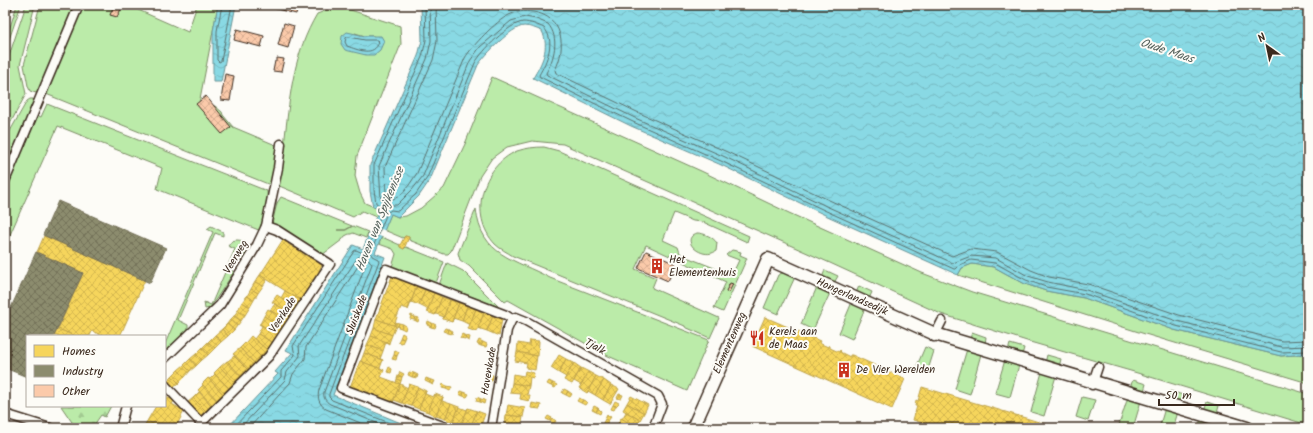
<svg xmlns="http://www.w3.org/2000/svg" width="1313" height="433" viewBox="0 0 1313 433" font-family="Kalam,sans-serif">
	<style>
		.grass { fill: #bbeba9; stroke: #7b8a64; fill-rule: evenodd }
		.forest { fill: url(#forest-firs); stroke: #7b8a64 }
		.water { fill: url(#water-waves); stroke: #6a9395 }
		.pier { fill: #fdfcf7 }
		.homes { fill: url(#homes-cross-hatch); stroke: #bea249 }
		.industry { fill: url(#industry-cross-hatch); stroke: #746f56 }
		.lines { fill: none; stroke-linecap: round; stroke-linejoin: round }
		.shore { stroke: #5a706d; stroke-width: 1 }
		.building { fill: url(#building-cross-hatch); stroke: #3b2a1e }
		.street-casing { stroke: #3b2a1e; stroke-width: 11 }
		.secondary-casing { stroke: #3b2a1e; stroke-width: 15 }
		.primary-casing { stroke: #3b2a1e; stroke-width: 16 }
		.street { stroke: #fdfcf7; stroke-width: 8 }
		.secondary { stroke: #fdfcf7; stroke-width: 12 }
		.primary { stroke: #f8deab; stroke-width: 13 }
		.labels { text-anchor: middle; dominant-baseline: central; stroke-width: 4; stroke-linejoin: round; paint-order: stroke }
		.street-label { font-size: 11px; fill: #3b2a1e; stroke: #fdfcf7 }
		.poi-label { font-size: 11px; fill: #3b2a1e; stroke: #fdfcf7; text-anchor: start }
		.water-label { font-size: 12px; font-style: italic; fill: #525f59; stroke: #fdfcf7 }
	</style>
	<defs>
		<pattern id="forest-firs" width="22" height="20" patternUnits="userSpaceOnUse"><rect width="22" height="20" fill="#bbeba9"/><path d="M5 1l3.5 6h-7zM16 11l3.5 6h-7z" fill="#a2ca91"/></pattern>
		<pattern id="water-waves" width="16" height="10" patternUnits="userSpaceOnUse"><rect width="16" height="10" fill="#89d9e4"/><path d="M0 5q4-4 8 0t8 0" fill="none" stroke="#77bac3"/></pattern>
		<pattern id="homes-cross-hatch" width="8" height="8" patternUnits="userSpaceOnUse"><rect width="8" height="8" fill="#f6d55c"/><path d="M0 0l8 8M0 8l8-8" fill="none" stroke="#d4b750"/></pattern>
		<pattern id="industry-cross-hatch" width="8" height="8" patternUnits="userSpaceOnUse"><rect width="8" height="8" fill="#8c8c6e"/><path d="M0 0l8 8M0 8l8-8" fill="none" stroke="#74735a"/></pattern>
		<pattern id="building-cross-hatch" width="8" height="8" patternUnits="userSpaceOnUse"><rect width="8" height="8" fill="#fbcaaa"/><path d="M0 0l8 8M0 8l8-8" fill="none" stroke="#d8ae92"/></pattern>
	</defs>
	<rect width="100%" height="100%" fill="#fdfcf7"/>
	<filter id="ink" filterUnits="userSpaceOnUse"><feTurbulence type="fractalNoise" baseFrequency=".025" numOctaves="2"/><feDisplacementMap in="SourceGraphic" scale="8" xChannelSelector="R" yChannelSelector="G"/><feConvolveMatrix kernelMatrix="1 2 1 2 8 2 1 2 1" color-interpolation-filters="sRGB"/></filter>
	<g filter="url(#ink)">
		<g class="grass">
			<polygon points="17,5 21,5 5,51 5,43"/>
			<polygon points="26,5 35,5 20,65 26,94 5,133 5,68"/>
			<polygon points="40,5 75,5 38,92 36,93 30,91 28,86 24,65"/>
			<polygon points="82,5 127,5 188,32 197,5 218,5 199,104 215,106 222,112 223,115 233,127 278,146 272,183 268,184 46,94"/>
			<path d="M338 6 400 26 401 44 357 156 355 176 360 193 365 203 379 209 376 217 362 211 353 217 277 185C282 170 283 154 285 137 290 93 294 53 317 14ZM355 33 365 36H374L366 55Z"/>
			<polygon points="492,77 701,171 789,213 922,273 972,292 1308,394 1308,425 1134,372 1030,342 941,314 830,263 563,144 532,141 507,147 492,158 480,176 451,251 448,254 444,254 409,240 409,237 405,236 403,238 384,230 391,214 398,217 406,216 421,208 444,188 465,144"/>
			<polygon points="30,99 33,99 34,101 5,170 5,140 27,101"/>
			<polygon points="47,104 267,191 268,206 261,231 157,189 162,168 58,126 5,246 5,187 35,114 41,117"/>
			<path d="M544 147 559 151 749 236 747 242 703 222 693 221 674 213 663 240 678 247 680 253 684 256 732 275 739 260 726 255 732 250 741 252 740 255 747 258 723 312 714 308 726 282 646 245 635 269 656 278 652 288 719 318 710 338 685 327V326L513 256C507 252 500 249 495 244 468 215 482 166 517 151 526 148 535 147 544 147Z"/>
			<polygon points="281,197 352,226 345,230 337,230 346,230 353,226 368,232 366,238 353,233 351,234 349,234 345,236 342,240 322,255 272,224 277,203"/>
			<path d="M476 209C481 256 515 259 550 278L709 340 687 391 606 355 508 300 505 302 469 266 460 260 458 253Z"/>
			<polygon points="211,226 223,232 223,236 215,233 178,320 188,325 188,330 165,351 165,344 213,232 207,229"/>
			<path d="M697 233C704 233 713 237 717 243L716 251C703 261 678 240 697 233Z"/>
			<polygon points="382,237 400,245 400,247 404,249 406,247 444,262 436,283 392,267 396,254 393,249 379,244"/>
			<path d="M236 240C241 240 244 241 248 245V250L242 260 238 259 231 270 234 272 210 308 205 309 204 302 211 305 235 249 228 246 232 241Z"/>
			<polygon points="447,263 463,271 499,307 439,285"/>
			<polygon points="972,264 994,267 1025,284 1046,291 1084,298 1174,330 1281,356 1308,354 1308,383 1145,334 958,275 962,268"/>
			<polygon points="825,270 838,276 834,283 822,278"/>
			<polygon points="782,273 787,273 795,277 778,314 764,308 778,275"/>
			<polygon points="859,286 872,292 869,299 856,293"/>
			<polygon points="817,287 830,293 813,330 801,324"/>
			<polygon points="852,302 865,308 852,339 839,333"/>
			<polygon points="972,332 986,337 985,344 970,339"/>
			<polygon points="1010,344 1024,348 1022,355 1008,351"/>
			<polygon points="925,347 934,351 927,373 916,368"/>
			<polygon points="967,349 981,354 970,394 955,389"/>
			<polygon points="1047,355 1061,359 1059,367 1045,363"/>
			<polygon points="1005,360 1019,365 1010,397 995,393"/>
			<polygon points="1042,372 1056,376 1044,416 1031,412"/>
			<polygon points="1133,380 1146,384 1144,391 1130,387"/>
			<polygon points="1170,391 1183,395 1180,402 1167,399"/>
			<polygon points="1082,397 1095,400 1088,421 1076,417"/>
			<polygon points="1128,397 1141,401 1133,428 1118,428"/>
			<polygon points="1207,402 1219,406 1217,413 1204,410"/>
			<polygon points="1165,408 1178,412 1173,428 1159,428"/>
			<polygon points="1201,419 1215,423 1213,428 1198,428"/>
		</g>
		<polygon class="forest" points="61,406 111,406 105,417 101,415 94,425 96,428 76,428"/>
		<g class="water">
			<polygon points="218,5 236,5 221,82 213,82 213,31"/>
			<path d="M421 5H1308V354L1281 356 1174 330 1084 298 1046 291 1025 284 994 267 972 264 962 268 958 275 823 214 719 164 631 126 533 78C542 63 550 48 542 31 537 29 530 26 524 26 511 27 486 54 478 65L430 180 419 196 398 217 391 214 375 253 385 257 333 395 413 428H227L278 374 275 372 292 353 286 350 353 245 363 249 379 209 373 207 370 191V165L418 56 422 40Z"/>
			<polygon points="347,32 365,36 381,36 384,41 380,50 374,55 366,55 345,50 341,44 342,36"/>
		</g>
		<polygon class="pier" points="371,225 386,231 384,238 368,231"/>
		<g class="homes">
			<polygon points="44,236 145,280 120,336 103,336 92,331 90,336 75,336 58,329 83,273 37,252"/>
			<polygon points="405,236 409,237 404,249 400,247 400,245"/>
			<polygon points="284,238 290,242 288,244 296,249 298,247 304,250 302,253 322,265 319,270 322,271 319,276 316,275 313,280 315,282 312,287 310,285 307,290 309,291 306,296 304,295 300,300 260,275"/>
			<polygon points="260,275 267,280 263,286 255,282"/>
			<polygon points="392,276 417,286 408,309 401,307 394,325 396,326 376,319"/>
			<polygon points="255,282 263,286 258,293 251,289"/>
			<polygon points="417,286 417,287 425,290 419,305 411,302 408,310"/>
			<polygon points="251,289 258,293 254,300 247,296"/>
			<polygon points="425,290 434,293 427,312 427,309 419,305"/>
			<polygon points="285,291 300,300 296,307 281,298"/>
			<polygon points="434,293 442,297 435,315 427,312"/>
			<polygon points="277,295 296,307 292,314 272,302"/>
			<polygon points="247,296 254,300 250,307 242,302"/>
			<polygon points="442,297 450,300 443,319 444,317 436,314 435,315"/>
			<polygon points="450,300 459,303 452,322 443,319"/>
			<polygon points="242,302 250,307 245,315 238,310"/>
			<polygon points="459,303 467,306 462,321 453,318 452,322"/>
			<polygon points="275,304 292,314 287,321 270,310"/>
			<polygon points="467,306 476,309 470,325 462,321"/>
			<polygon points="268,309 287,321 283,328 264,316"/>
			<polygon points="476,309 484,313 477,332 468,329"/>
			<polygon points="238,310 245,315 241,321 234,316"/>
			<polygon points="484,313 493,316 487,331 478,328"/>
			<polygon points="411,315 415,317 414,320 410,319"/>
			<polygon points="234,316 241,321 237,326 230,320"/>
			<polygon points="264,316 283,328 278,336 260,324"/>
			<polygon points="493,316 502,319 499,336 487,331"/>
			<polygon points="415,317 419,318 418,322 414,320"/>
			<polygon points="765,317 820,341 819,343 828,347 829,345 830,346 830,348 839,352 840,350 841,351 840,352 850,357 850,355 852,355 905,379 892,409 752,346"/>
			<polygon points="376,319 396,326 392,335 374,328"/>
			<polygon points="230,320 237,326 234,330 227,324"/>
			<polygon points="428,321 432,323 431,327 427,325"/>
			<polygon points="395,322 399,323 398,327 394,325"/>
			<polygon points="399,323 403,324 401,328 398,327"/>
			<polygon points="432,323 436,325 435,328 431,327"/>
			<polygon points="227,324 234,330 228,336 222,329"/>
			<polygon points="259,324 260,324 278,336 273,343 258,334 262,326"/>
			<polygon points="403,324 406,326 405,330 401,328"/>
			<polygon points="374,328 392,335 389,343 371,336"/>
			<polygon points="445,328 449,329 448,333 443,331"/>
			<polygon points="58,329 75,336 54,336"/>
			<polygon points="222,329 228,336 221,342 215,335"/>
			<polygon points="449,329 453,331 452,334 448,333"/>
			<polygon points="402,333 405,335 404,339 400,338"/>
			<polygon points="258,334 273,343 267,350 254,339"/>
			<polygon points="462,334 466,336 465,339 460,338"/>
			<polygon points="215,335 221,342 215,348 208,342"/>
			<polygon points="251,336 267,350 261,357 246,342"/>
			<polygon points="371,336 389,343 389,344 386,342 383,351 367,345"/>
			<polygon points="466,336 470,337 469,341 465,339"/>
			<polygon points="400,338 404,339 402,343 398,342"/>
			<polygon points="479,340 483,342 481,346 477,344"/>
			<polygon points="530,340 539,341 538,356 517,352 518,343 529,345"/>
			<polygon points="208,342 215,348 208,355 202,348"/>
			<polygon points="246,342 261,357 255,364 240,348"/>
			<polygon points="483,342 487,344 486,347 481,346"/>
			<polygon points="367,345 383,351 380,359 383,360 364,353"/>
			<polygon points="202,348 208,355 202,360 196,354"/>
			<polygon points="240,348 255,364 248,370 233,354"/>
			<polygon points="395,350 399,352 397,356 394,355"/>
			<polygon points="517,352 537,356 535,370 526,368 527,363 515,361"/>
			<polygon points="364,353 383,360 380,368 384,370 360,361 361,361"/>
			<polygon points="196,354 202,360 196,366 190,359"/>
			<polygon points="394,355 397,356 396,360 392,359"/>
			<polygon points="559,355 566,359 559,373 551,368"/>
			<polygon points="234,356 248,370 242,377 227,361 228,361"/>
			<polygon points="190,359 196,366 190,371 184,365"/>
			<polygon points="566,359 574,363 566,377 559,373"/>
			<polygon points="227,361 242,377 235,383 220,367"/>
			<polygon points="360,361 384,370 381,377 400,384 393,402 350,387"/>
			<polygon points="574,363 581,368 572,384 564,380"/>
			<polygon points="184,365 190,371 185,377 178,370"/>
			<polygon points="220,367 235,383 229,388 214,373"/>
			<polygon points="389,367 392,369 391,373 387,372"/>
			<polygon points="581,368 589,372 581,385 574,381"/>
			<polygon points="178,370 185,377 179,383 172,376"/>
			<polygon points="525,371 534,373 533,378 530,377 529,386 512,383 513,374 524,376"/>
			<polygon points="400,372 404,374 402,377 398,376"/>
			<polygon points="409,372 414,373 412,377 408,375"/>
			<polygon points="589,372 596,376 587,393 579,388"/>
			<polygon points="414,373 418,375 417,378 412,377"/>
			<polygon points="215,374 229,388 223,394 208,378 210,379"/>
			<polygon points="489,375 493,375 492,381 488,381"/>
			<polygon points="172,376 179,383 173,388 167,381"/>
			<polygon points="398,376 402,377 401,381 397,379"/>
			<polygon points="596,376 604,380 595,395 588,391 587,393"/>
			<polygon points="208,378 223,394 217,400 202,384"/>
			<polygon points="426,378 431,380 429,383 425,381"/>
			<polygon points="397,379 401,381 400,384 396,383"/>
			<polygon points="431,380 435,381 433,385 429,383"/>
			<polygon points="604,380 611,385 603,400 595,395"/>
			<polygon points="549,381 553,383 551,386 547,384"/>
			<polygon points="512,383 529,386 527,395 530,395 529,401 520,399 521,394 510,393"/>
			<polygon points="553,383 557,385 555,388 551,386"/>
			<polygon points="400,384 408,388 409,384 402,403 394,400 393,402"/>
			<polygon points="409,384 418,387 411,406 402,403"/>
			<polygon points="443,384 447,386 446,389 442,388"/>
			<polygon points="203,385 217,400 211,405 198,390"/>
			<polygon points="611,385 619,389 610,404 603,400"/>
			<polygon points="447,386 452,387 450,391 446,389"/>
			<polygon points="418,387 426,391 419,409 411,406"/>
			<polygon points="922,387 1059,428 940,428 913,420 917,406 915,406 916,400 918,401"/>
			<polygon points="564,389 568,391 566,395 562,393"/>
			<polygon points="426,391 425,394 433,397 435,394 428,412 419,409"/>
			<polygon points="460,391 464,392 463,396 459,394"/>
			<polygon points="568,391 572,394 570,397 566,395"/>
			<polygon points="199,392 211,405 206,411 193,398"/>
			<polygon points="464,392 469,394 467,397 463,396"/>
			<polygon points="435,394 443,397 436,416 428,412"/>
			<polygon points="619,394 623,395 621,399 617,398"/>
			<polygon points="631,396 648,405 644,413 627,403"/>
			<polygon points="165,397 171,399 174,401 172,404 184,411 176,427 143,428 156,406 165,406"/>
			<polygon points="443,397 442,401 451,404 445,419 436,416"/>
			<polygon points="477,397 481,399 480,402 476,401"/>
			<polygon points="193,398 206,411 200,416 187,403"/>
			<polygon points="579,398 583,400 581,403 577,401"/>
			<polygon points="481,399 485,400 484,404 480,402"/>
			<polygon points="583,400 587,402 585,405 581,403"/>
			<polygon points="615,401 619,403 616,406 613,405"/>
			<polygon points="532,403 541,405 540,409 531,408"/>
			<polygon points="627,403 644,413 640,420 623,410"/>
			<polygon points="451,404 459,407 453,422 445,419"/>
			<polygon points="508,405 525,408 523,417 506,415"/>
			<polygon points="613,405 616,406 614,410 611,409"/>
			<polygon points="594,406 598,408 596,412 592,410"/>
			<polygon points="459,407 467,410 468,408 461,426 461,425 453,422"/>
			<polygon points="468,408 477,411 470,428 465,428 461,426"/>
			<polygon points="598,408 601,411 600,414 596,412"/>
			<polygon points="477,411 485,414 480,428 470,428"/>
			<polygon points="626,412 640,420 636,427 622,419"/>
			<polygon points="506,415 523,417 521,428 511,428 512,425 505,424"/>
			<polygon points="607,415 611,417 608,421 605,419"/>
			<polygon points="548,416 552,418 550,421 546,419"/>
			<polygon points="552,418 556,421 554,424 550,421"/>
			<polygon points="621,418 636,427 635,428 621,428 617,425"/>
			<polygon points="605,419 608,421 606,425 603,423"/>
		</g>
		<g class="industry">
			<polygon points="58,201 166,248 150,283 43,235"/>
			<polygon points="36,252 83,273 54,336 27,336 27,377 5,368 5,321"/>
		</g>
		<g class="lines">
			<g class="shore">
				<polyline points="222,5 217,31 217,60 219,62 221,61 232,5"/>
				<path d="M430 5 431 41 427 59 379 166 381 199 387 205H397L412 190 423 176 470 61 480 47 511 21 525 17 536 19 548 24C560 38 554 59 546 73L547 75 635 118 723 156 826 206 953 263 971 256 996 258 1028 276 1048 282 1086 290 1177 321 1282 347 1308 346"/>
				<path d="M436 5 437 41 433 60 385 167 386 195 390 199C401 200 411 182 417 173L465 58C472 46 496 21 509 15 517 11 524 11 533 12 563 16 567 47 555 70L556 73 637 112 725 151 829 200 952 256 971 249 997 252 1031 270 1049 277 1088 284 1179 315 1282 341 1308 340"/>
				<path d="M349 37 365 40H377L379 42C374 57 358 50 347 46L345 42 346 38Z"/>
				<polyline points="233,428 281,377 281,371 295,355 293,346 354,251 356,250 363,253 367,250 383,210 382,207 376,203 374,190 374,165 422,57 426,40 425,5"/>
				<path d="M240 428 285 380 287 372 300 356 299 346 358 257H367L372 264 324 392C323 397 325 401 330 404L389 428"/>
				<path d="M249 428 290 383 293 374 305 359 306 347 360 263 364 264 365 266 319 390C317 398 319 404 326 409L373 428"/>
				<path d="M402 428 332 400 329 397V394L379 261 378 259 372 256 371 252 387 213 391 210 398 211 416 194 427 178 475 63C482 51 508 24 523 22 530 22 538 25 544 28 556 41 547 61 539 75L540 77 633 122 721 161 824 210 954 269H956L960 265 971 260 995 263 1026 280 1046 287 1085 294 1176 326 1281 352 1308 351"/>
			</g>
		</g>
		<g class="building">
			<polygon points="114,5 123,5 117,17 110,15"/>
			<polygon points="274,5 298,5 296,14 273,8"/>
			<polygon points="284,23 294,26 288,48 278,45"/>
			<polygon points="237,29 264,36 261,47 234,40"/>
			<polygon points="277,58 284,59 281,72 273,71 275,61 277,61"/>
			<polygon points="225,74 234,76 230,101 221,100"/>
			<polygon points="206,96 231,127 222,134 196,104"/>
			<polygon points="646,251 676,264 668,281 638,268"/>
			<polygon points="730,283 733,284 729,292 726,291"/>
		</g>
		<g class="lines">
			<defs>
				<g id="street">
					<polyline points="5,181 79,5"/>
					<polyline points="512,319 516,317 526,321 658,396 662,404 653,428"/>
					<polyline points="934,337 942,321"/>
					<polyline points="165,358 220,305 257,245 266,226 278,168 281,144"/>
					<polyline points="165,385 201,423"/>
					<polyline points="1092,385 1098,367"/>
					<polyline points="5,414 50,428"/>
					<polyline points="120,428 126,406"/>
					<polyline points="199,428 201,423 269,356 330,264 277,230 266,226"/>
					<polyline points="448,428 341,388 386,269 506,315 512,319"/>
					<polyline points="491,428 507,330 512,319"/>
				</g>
				<polyline id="secondary" points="693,428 768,259 935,334 1247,428"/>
				<polyline id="primary" points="5,6 5,5"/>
			</defs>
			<use href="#street" class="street-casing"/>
			<use href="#secondary" class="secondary-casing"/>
			<use href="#primary" class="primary-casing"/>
			<use href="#street" class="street"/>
			<use href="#secondary" class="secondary"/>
			<use href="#primary" class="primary"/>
		</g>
	</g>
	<defs>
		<symbol id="building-bare" viewBox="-9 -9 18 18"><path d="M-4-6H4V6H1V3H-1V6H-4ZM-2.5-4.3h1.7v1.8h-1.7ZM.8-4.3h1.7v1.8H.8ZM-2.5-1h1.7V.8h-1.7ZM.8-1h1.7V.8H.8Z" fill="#c8321e" stroke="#fdfcf7" stroke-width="2.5" paint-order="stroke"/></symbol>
		<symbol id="restaurant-bare" viewBox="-9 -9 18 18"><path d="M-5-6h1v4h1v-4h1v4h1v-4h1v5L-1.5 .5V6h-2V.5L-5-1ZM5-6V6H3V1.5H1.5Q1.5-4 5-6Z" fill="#c8321e" stroke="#fdfcf7" stroke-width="2.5" paint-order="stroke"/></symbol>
	</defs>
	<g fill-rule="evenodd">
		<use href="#building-bare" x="646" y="255" width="22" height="22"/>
		<use href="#restaurant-bare" x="746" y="327" width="22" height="22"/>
		<use href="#building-bare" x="833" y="359" width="22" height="22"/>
	</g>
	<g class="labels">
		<g class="street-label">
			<text transform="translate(236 257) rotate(-59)">Veerweg</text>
			<text transform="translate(852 297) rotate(24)">Hongerlandsedijk</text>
			<text transform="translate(283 315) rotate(-57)">Veerkade</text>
			<text transform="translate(357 315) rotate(-69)">Sluiskade</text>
			<text transform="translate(730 343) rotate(-66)">Elementenweg</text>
			<text transform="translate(595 347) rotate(30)">Tjalk</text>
			<text transform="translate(489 371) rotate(-80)">Havenkade</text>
		</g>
		<g class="poi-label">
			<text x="669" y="260">Het<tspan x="669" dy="13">Elementenhuis</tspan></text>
			<text x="769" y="332">Kerels aan<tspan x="769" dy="13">de Maas</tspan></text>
			<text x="856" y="370">De Vier Werelden</text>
		</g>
		<g class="water-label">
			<text transform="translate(1167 51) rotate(18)">Oude Maas</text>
			<text transform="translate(380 219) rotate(-68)">Haven van Spijkenisse</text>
		</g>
	</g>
	<rect width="1313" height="433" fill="none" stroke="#fdfcf7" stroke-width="20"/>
	<rect x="10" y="10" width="1293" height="413" fill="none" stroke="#3b2a1e" stroke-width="1.5" filter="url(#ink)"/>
	<rect x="26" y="335" width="140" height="72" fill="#fdfcf7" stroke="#afa8a0"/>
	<rect x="34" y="345" width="20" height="12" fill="#f6d55c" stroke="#afa8a0"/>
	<text x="62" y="355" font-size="12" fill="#3b2a1e">Homes</text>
	<rect x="34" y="365" width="20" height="12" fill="#8c8c6e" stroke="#afa8a0"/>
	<text x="62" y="375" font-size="12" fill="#3b2a1e">Industry</text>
	<rect x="34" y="385" width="20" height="12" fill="#fbcaaa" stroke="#afa8a0"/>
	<text x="62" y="395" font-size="12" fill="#3b2a1e">Other</text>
	<g transform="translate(1267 46) rotate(327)" stroke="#fdfcf7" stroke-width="3" paint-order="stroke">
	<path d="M0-3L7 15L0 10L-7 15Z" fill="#3b2a1e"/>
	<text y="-6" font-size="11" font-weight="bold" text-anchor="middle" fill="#3b2a1e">N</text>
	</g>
	<path d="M1159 399v6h75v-6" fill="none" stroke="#3b2a1e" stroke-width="2"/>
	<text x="1165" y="399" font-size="12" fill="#3b2a1e" stroke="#fdfcf7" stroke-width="3" paint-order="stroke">50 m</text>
</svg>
